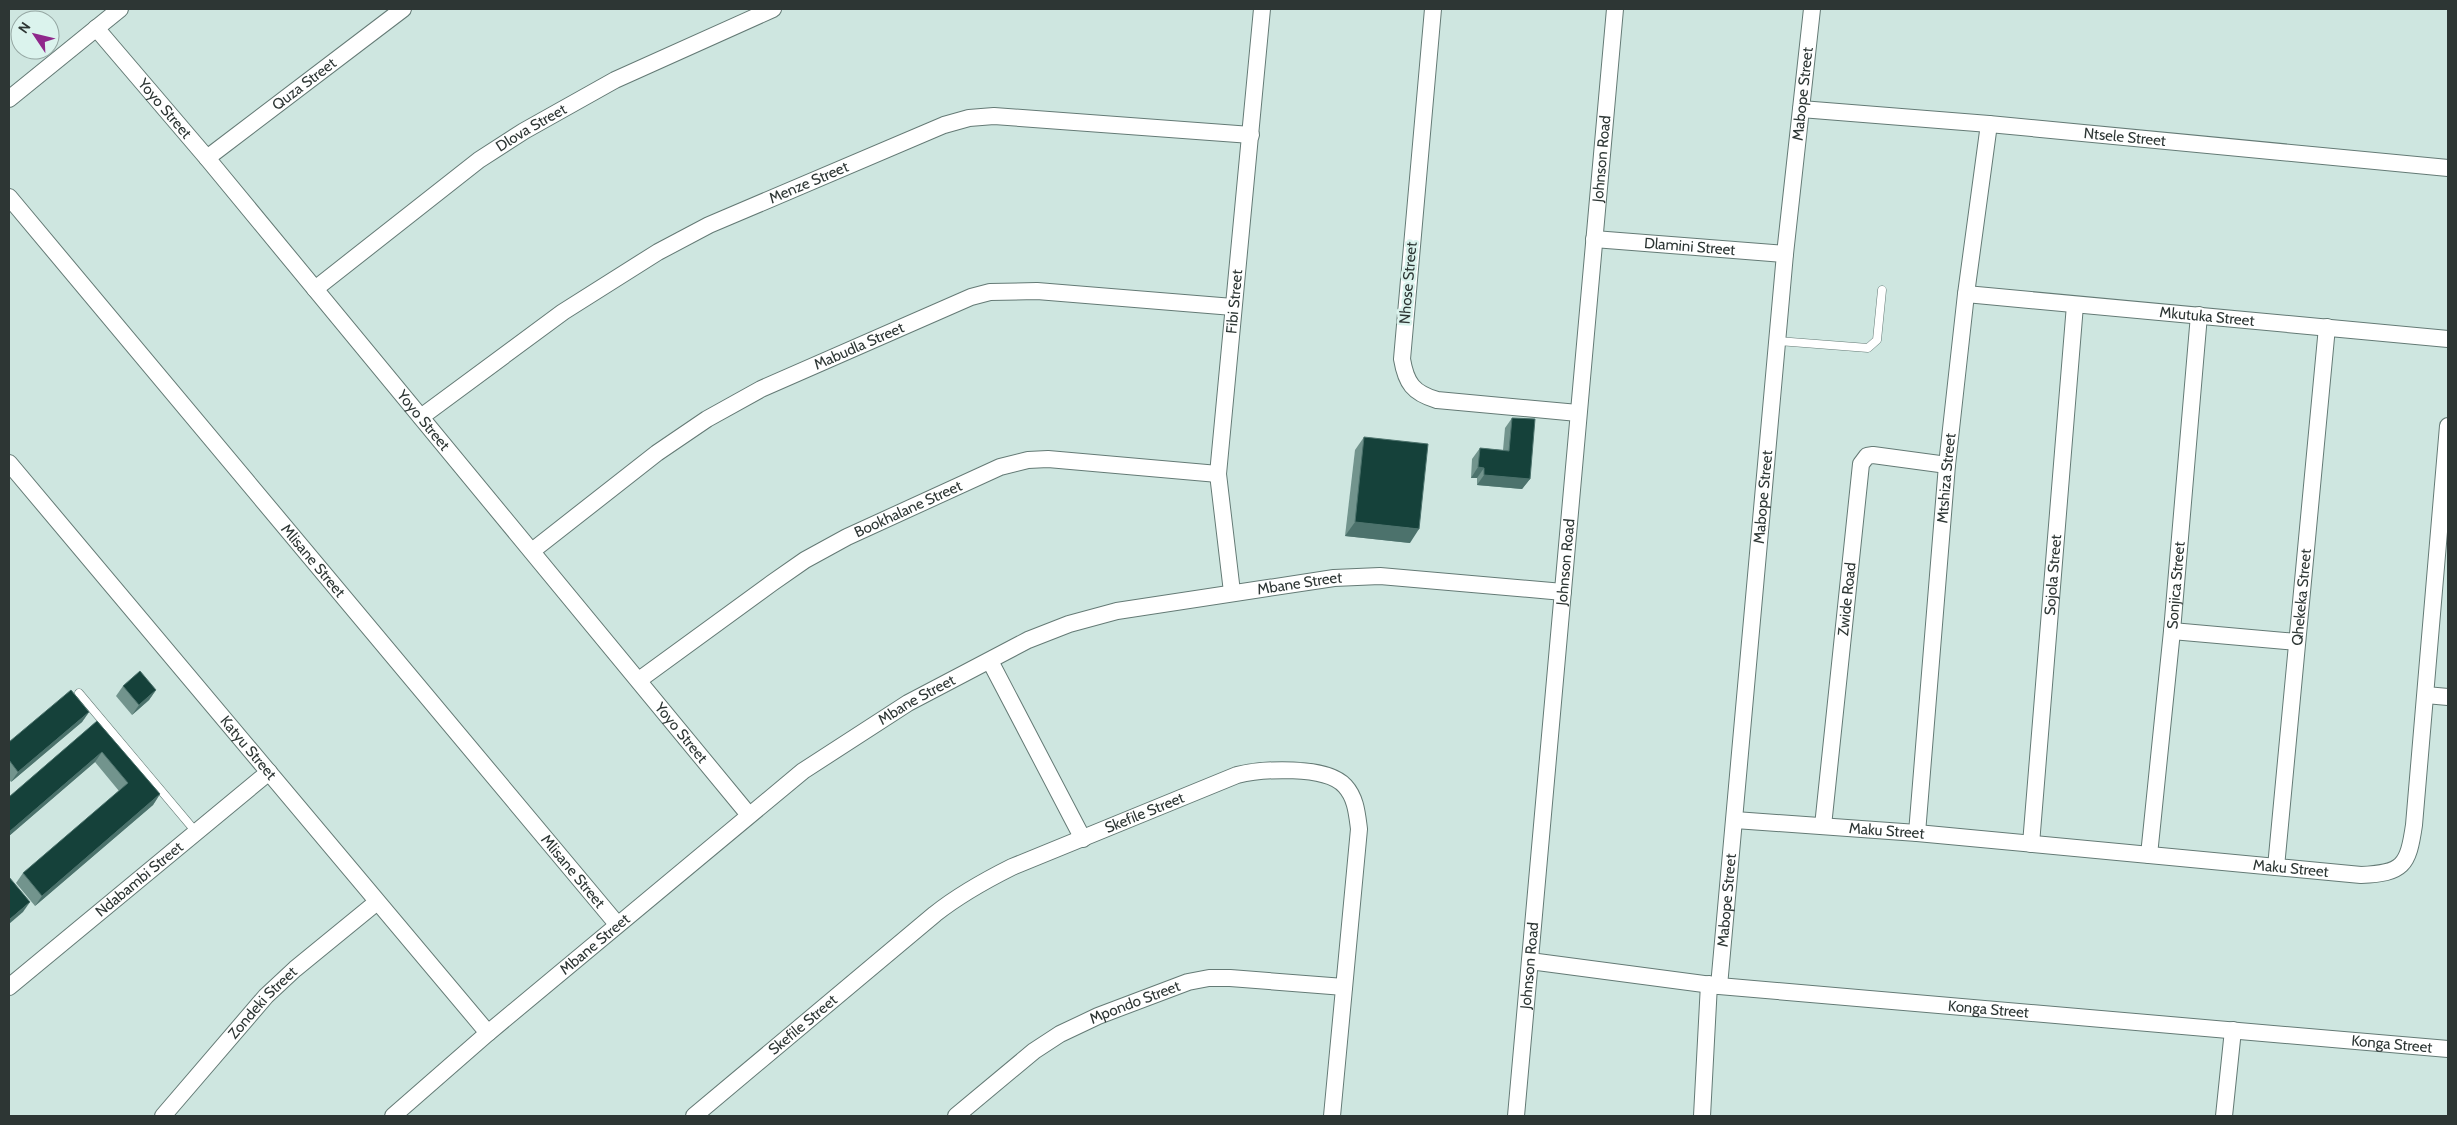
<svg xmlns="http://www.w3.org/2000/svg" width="2457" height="1125" viewBox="0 0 2457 1125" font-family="Cabin,sans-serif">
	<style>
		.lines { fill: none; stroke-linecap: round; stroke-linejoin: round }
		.lane-casing { stroke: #647a75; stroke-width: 9 }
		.street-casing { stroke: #647a75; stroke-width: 18 }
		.lane { stroke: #fff; stroke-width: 8 }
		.street { stroke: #fff; stroke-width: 16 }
		.wall { fill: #72948d }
		.shaded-wall { fill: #4c726c }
		.building { fill: #15413a; stroke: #4c726c }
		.labels { text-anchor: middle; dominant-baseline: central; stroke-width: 5; stroke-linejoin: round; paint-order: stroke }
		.street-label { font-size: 15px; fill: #2d3634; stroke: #dbf3ed }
	</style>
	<rect width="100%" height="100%" fill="#cee6e0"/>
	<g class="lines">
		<defs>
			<g id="lane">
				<polyline points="1777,341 1868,348 1877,340 1882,290"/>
				<polyline points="79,693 196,832"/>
			</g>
			<g id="street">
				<path d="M1433 9 1402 359C1406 383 1413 393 1437 400L1578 413"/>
				<path id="s1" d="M96 28 207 158 749 815"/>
				<polyline points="9,99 120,9"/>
				<path id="s2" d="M1801 109 1989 124 2448 168"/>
				<path id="s3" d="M207 158 403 9"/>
				<path id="s4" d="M9 197 617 924"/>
				<path id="s5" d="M1594 239 1785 254"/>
				<path id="s6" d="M315 289 479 160 524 131 615 80 773 9"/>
				<path id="s7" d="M1966 294 2448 339"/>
				<path id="s8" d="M421 417 563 312 658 252 709 225 944 125 969 118 994 116 1251 135"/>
				<path id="s9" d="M9 463 488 1033"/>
				<path id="s10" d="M532 551 657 453 707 419 761 389 971 297 990 292 1037 291 1233 307"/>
				<path id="s11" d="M1232 592 1218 474 1262 9"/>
				<polyline points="2172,631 2297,642"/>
				<polyline points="990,661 1083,839"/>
				<path id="s12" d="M639 680 772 583 805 560 847 537 1000 467 1028 460 1048 459 1218 474"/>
				<polyline points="2426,695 2448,697"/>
				<path id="s13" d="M1735 820 1917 833 2361 875C2403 873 2408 866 2414 825L2448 426"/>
				<path id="s14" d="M1823 826 1861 464 1867 456 1873 455 1947 465"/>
				<path id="s15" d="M1917 833 1947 465 1966 294 1989 124"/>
				<path id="s16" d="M2031 844 2075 305"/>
				<path id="s17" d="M2149 855 2172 631 2199 315"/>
				<path id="s18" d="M2276 867 2327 327"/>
				<path id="s19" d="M1530 961 1719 986 2448 1049"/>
				<path id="s20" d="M1719 986 1785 254 1812 9"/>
				<path id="s21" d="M9 987 269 772"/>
				<path id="s22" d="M163 1116 266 996 295 969 377 902"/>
				<path id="s23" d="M393 1116 488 1033 803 771 908 703 1028 640 1069 624 1117 611 1334 578 1380 576 1563 592"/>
				<path id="s24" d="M694 1116 935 914C959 895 984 881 1012 867L1237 775C1262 769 1326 765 1345 786 1356 798 1357 814 1359 829L1332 1116"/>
				<path id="s25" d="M956 1116 1034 1051 1060 1034 1098 1016 1188 982 1209 978H1230L1344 987"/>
				<path id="s26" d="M1516 1116 1615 9"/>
				<polyline points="1702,1116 1709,984"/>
				<polyline points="2224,1116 2233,1030"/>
			</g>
		</defs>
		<use href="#lane" class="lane-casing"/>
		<use href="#street" class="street-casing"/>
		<use href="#lane" class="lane"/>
		<use href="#street" class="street"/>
	</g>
	<g class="wall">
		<polygon points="1512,418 1530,479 1522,489 1477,485 1477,478 1471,478 1472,459 1480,448 1503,450 1505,428"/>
		<polygon points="1364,437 1410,543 1345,536 1355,450"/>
		<polygon points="123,686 156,690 149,700 132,715 116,696"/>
		<polygon points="89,712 82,722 11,782 9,779 9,742"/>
		<polygon points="97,721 160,794 153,805 35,906 16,883 23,873 119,791 95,762 9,836 9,797"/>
	</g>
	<g class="shaded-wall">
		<polygon points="1478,467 1484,468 1477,478 1471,478"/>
		<polygon points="1484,475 1530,479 1522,489 1477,485"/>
		<polygon points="1355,522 1419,529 1410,543 1345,536"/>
		<polygon points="156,690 149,700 132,715 139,705"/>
		<polygon points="89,712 82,722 11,782 18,772"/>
		<polygon points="102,752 95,762 9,836 9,832"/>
		<polygon points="160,794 153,805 35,906 42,896"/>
		<polygon points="30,902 23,912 9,924 9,920"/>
	</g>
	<g class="building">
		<polygon points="1512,418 1535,419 1530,479 1484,475 1484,468 1478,467 1480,448 1509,451"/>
		<polygon points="1364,437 1428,444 1419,529 1355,522"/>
		<polygon points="140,671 156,690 139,705 123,686"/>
		<polygon points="71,690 89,712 18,772 9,760 9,742"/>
		<polygon points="97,721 160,794 42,896 23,873 128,783 102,752 9,832 9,797"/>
		<polygon points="9,877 30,902 9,920"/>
	</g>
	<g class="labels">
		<g class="street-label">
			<text stroke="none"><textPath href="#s3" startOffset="122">Quza Street</textPath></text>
			<text stroke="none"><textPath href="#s20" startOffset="896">Mabope Street</textPath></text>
			<text stroke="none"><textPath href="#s1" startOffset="106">Yoyo Street</textPath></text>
			<text stroke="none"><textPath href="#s6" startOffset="270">Dlova Street</textPath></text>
			<text stroke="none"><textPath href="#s2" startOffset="325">Ntsele Street</textPath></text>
			<text stroke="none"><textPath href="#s26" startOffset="961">Johnson Road</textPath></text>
			<text stroke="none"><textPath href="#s8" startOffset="455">Menze Street</textPath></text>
			<text stroke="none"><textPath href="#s5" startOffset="96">Dlamini Street</textPath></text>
			<text transform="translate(1408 283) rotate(-85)">Nhose Street</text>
			<text stroke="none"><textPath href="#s11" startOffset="292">Fibi Street</textPath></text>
			<text stroke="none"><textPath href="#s7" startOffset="242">Mkutuka Street</textPath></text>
			<text stroke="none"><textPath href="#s10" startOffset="388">Mabudla Street</textPath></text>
			<text stroke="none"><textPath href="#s1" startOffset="511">Yoyo Street</textPath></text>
			<text stroke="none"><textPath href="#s15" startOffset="356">Mtshiza Street</textPath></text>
			<text stroke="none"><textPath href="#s20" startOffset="491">Mabope Street</textPath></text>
			<text stroke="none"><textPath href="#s12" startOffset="320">Bookhalane Street</textPath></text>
			<text stroke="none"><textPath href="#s4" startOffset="474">Mlisane Street</textPath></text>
			<text stroke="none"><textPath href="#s26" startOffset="556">Johnson Road</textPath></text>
			<text stroke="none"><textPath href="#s16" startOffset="270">Sojola Street</textPath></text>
			<text stroke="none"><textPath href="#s23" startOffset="1075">Mbane Street</textPath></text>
			<text stroke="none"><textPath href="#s17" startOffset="271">Sonjica Street</textPath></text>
			<text stroke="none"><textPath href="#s18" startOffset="271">Qhekeka Street</textPath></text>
			<text stroke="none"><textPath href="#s14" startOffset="228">Zwide Road</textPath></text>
			<text stroke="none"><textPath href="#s23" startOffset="670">Mbane Street</textPath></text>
			<text stroke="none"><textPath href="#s1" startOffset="916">Yoyo Street</textPath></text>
			<text stroke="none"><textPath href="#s9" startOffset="372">Katyu Street</textPath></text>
			<text stroke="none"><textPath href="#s24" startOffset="548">Skefile Street</textPath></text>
			<text stroke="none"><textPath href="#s13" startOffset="152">Maku Street</textPath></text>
			<text stroke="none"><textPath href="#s13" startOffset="558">Maku Street</textPath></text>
			<text stroke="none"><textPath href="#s4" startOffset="879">Mlisane Street</textPath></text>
			<text stroke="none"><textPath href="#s21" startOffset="169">Ndabambi Street</textPath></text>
			<text stroke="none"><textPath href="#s20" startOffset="86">Mabope Street</textPath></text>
			<text stroke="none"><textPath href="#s23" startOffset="265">Mbane Street</textPath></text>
			<text stroke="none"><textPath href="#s26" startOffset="151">Johnson Road</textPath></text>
			<text stroke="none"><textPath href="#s25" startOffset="214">Mpondo Street</textPath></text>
			<text stroke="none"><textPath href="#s22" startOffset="151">Zondeki Street</textPath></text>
			<text stroke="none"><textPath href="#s19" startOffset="461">Konga Street</textPath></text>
			<text stroke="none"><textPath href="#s24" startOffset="142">Skefile Street</textPath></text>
			<text stroke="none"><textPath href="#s19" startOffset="866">Konga Street</textPath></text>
		</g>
	</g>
	<rect width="2457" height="1125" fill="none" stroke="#2d3634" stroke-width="20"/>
	<g transform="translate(35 35) rotate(305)"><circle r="24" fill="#dbf3ed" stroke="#95a7a3"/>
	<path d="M0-4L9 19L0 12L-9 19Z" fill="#8f278b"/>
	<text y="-8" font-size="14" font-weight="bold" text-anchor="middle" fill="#2d3634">N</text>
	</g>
</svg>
